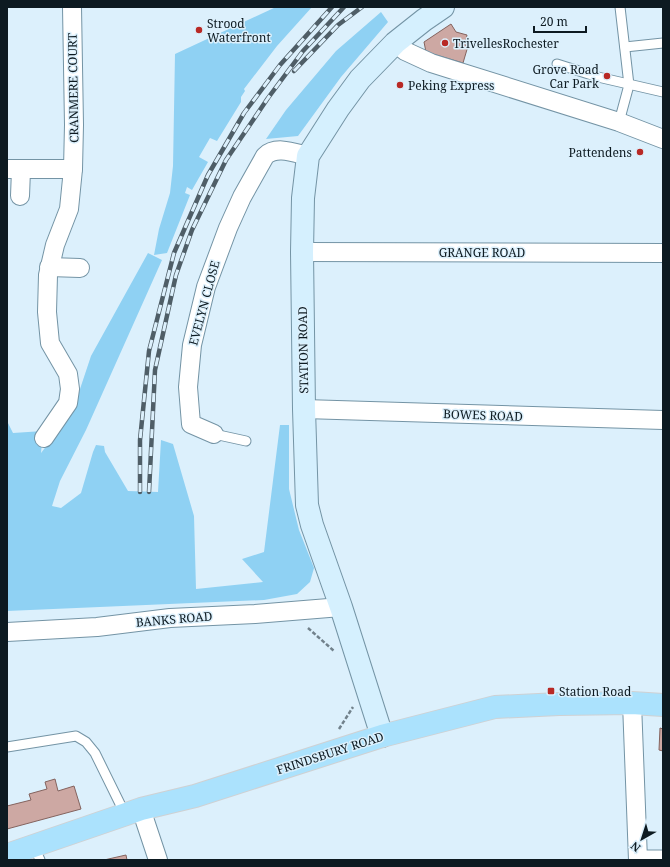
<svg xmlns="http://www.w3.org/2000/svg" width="670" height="867" viewBox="0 0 670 867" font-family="'Noto Serif',serif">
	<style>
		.green { fill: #8fd1f3 }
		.building { fill: #cda8a3; stroke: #84635e }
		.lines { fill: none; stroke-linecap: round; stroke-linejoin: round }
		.lane-casing { stroke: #7494a5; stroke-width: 11 }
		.street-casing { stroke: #7494a5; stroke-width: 20 }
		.secondary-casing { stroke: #7494a5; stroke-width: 24 }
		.primary-casing { stroke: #cfd1d3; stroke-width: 24 }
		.path { stroke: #71818b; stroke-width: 2.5; stroke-dasharray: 4 2; stroke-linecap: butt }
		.lane { stroke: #fff; stroke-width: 9 }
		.street { stroke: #fff; stroke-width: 18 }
		.secondary { stroke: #d5f0fe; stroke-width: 22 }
		.primary { stroke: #abe2fd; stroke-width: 22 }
		.rail-casing { stroke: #4f5e67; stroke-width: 4.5 }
		.rail { stroke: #dcf0fc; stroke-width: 3; stroke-dasharray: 9; stroke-linecap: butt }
		.poi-dot { fill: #b82925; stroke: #dcf0fc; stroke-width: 1.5 }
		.labels { text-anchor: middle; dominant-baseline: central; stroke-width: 3; stroke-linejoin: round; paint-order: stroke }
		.poi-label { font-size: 12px; fill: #0d1a21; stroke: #dcf0fc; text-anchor: start }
		.street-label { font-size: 12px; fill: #0d1a21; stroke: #dcf0fc }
	</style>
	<rect width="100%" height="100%" fill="#dcf0fc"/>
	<g class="green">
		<polygon points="276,7 312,7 277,46 244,89 245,91 241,97 241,102 217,141 210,138 199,157 208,162 192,190 187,187 185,193 190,195 167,253 154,255 159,229 170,193 173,166 175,54"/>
		<polygon points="381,12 388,22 341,77 298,136 266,139 286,110 336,51"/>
		<polygon points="148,253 162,260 86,430 60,481 52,506 61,508 81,493 93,452 96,445 104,446 105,452 128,491 158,492 161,440 173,444 194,516 196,589 263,582 242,559 264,552 280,425 289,425 289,489 299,530 314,568 310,582 297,594 264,600 7,611 7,421 13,433 43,431 41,453 72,413 91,356"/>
	</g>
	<g class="building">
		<polygon points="451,24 456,32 467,35 465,45 468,46 463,63 426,52 424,42"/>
		<polygon points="660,728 663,729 663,751 659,750"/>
		<polygon points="55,779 58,791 74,786 81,809 7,829 7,806 31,800 29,794 47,789 45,782"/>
		<polygon points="126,855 127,860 104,860"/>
	</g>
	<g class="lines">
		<defs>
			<g id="lane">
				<polyline points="625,47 663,43"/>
				<polyline points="557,64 598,77 663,92"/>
				<polyline points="619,122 629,85 620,7"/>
				<polyline points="214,434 246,441"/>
				<polyline points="7,747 76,736 86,742 95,753 125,814"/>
				<polyline points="34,846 40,860"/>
				<polyline points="637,855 663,855"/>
			</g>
			<g id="street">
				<polyline points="395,43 405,51 431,63 619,122 663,139"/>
				<polyline points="7,169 73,169"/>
				<polyline points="20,196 21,170"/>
				<polyline points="302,252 663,253"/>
				<polyline points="49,267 80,268"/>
				<polyline points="304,409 663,420"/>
				<path d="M214 434 191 424 188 387 192 345 206 287 228 228 242 197 265 156C276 145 295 153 308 156"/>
				<polyline points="44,438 68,403 70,389 68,374 50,343 47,312 48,275 55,245 69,209 73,169 74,125 72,7"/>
				<polyline points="7,632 97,627 170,618 255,614 341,607"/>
				<polyline points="632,703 638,860"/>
				<polyline points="141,809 158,860"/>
			</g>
			<polyline id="secondary" points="382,736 341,607 312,525 307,505 304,409 302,252 303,198 308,156 338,109 360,79 395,43 424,20 443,7"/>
			<polyline id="primary" points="7,855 141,809 195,796 382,736 495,707 559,704 632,703 663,705"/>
		</defs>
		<use href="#lane" class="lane-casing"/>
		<use href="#street" class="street-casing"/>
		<use href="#secondary" class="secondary-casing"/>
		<use href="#primary" class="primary-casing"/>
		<g class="path">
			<polyline points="308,628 334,651"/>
			<polyline points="339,729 353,707"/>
		</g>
		<use href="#lane" class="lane"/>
		<use href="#street" class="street"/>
		<use href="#secondary" class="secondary"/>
		<use href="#primary" class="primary"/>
		<defs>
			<g id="rail">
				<polyline points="294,71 338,25 362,7"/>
				<polyline points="140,492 140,440 149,351 174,253 208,175 244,113 280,65 332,7"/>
				<polyline points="149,492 155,370 176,275 192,230 226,160 268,98 303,51 344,7"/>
			</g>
		</defs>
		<use href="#rail" class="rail-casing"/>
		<use href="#rail" class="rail"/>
	</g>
	<g class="poi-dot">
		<circle cx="199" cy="30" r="4"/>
		<circle cx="445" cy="43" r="4"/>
		<circle cx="607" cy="76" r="4"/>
		<circle cx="400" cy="85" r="4"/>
		<circle cx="640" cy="152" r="4"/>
		<rect x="547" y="687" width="8" height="8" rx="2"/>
	</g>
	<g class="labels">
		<g class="poi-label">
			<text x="207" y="23">Strood<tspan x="207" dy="14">Waterfront</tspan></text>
			<text x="453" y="43">TrivellesRochester</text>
			<text x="599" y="69" text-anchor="end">Grove Road<tspan x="599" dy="14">Car Park</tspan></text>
			<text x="408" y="85">Peking Express</text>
			<text x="632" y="152" text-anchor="end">Pattendens</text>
			<text x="559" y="691">Station Road</text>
		</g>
		<g class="street-label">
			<text transform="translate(73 88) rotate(-91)">CRANMERE COURT</text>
			<text x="482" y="252">GRANGE ROAD</text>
			<text transform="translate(204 303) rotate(-75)">EVELYN CLOSE</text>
			<text transform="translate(303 350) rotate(-91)">STATION ROAD</text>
			<text transform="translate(483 415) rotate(2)">BOWES ROAD</text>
			<text transform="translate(174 619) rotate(-5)">BANKS ROAD</text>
			<text transform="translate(330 753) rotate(-18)">FRINDSBURY ROAD</text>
		</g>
	</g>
	<rect width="670" height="867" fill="none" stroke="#0d1a21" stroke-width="16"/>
	<g transform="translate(642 839) rotate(219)" stroke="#dcf0fc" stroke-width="3" paint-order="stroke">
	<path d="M0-3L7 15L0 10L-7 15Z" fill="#0d1a21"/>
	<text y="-6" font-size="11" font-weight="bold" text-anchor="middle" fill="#0d1a21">N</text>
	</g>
	<path d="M534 26v6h52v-6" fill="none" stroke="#0d1a21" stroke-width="2"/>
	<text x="540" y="26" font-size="12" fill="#0d1a21" stroke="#dcf0fc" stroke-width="3" paint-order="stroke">20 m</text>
</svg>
